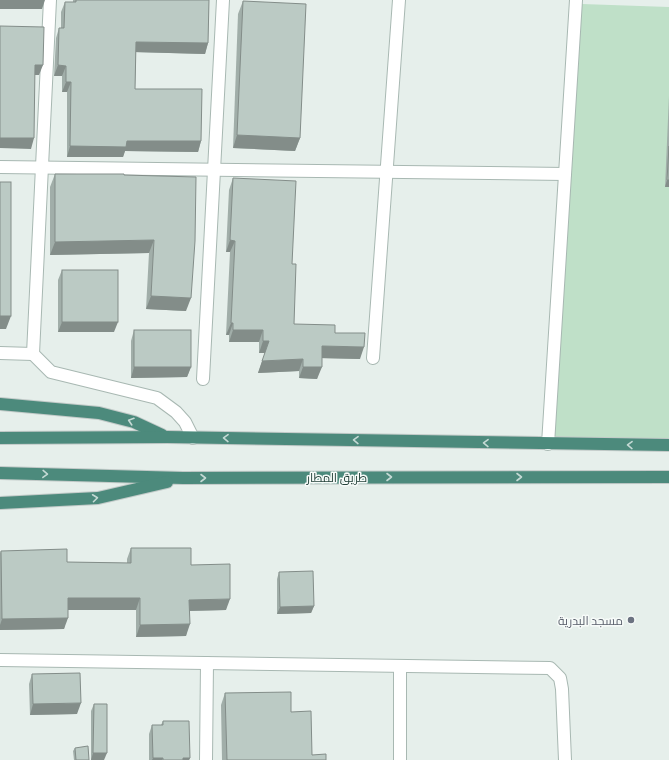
<svg xmlns="http://www.w3.org/2000/svg" width="669" height="760" viewBox="0 0 669 760" font-family="Cabin,Cairo,sans-serif">
	<style>
		.green { fill: #bfe0c8 }
		.lines { fill: none; stroke-linecap: round; stroke-linejoin: round }
		.minor-casing { stroke: #a8b8b2; stroke-width: 14 }
		.tertiary-casing { stroke: #a8b8b2; stroke-width: 14 }
		.trunk-casing { stroke: #c2cac8; stroke-width: 14 }
		.minor { stroke: #fff; stroke-width: 12 }
		.tertiary { stroke: #fff; stroke-width: 12 }
		.trunk { stroke: #4c8a7c; stroke-width: 12 }
		.wall { fill: #a1aea9 }
		.shaded-wall { fill: #838d89 }
		.building { fill: #bbcac4; stroke: #838d89 }
		.oneway { stroke: #c4d9d4 }
		.worship-dot { fill: #6b7280; stroke: #f7fbf9; stroke-width: 1.5 }
		.labels { text-anchor: middle; dominant-baseline: central; stroke-width: 3; stroke-linejoin: round; paint-order: stroke }
		.street-label { font-size: 12px; fill: #24423a; stroke: #f7fbf9 }
		.worship-label { font-size: 12px; fill: #5b616d; stroke: #f7fbf9; text-anchor: end }
	</style>
	<rect width="100%" height="100%" fill="#e6efeb"/>
	<polygon class="green" points="582,4 669,7 669,441 552,440"/>
	<g class="lines">
		<defs>
			<g id="minor">
				<polyline points="50,0 33,354 51,372 157,398 176,412 185,422 193,438"/>
				<polyline points="0,167 565,174"/>
				<polyline points="0,353 33,354"/>
				<polyline points="373,358 399,0"/>
				<polyline points="203,379 223,0"/>
				<polyline points="0,660 550,668 560,678 562,689 565,760"/>
				<polyline points="206,760 207,663"/>
				<polyline points="400,760 400,666"/>
			</g>
			<polyline id="tertiary" points="548,444 576,0"/>
			<g id="trunk">
				<polyline points="0,404 99,413 134,422 162,435"/>
				<polyline points="0,438 167,437 669,445"/>
				<polyline points="0,473 183,478 669,477"/>
				<polyline points="0,503 98,498 167,482"/>
			</g>
		</defs>
		<use href="#minor" class="minor-casing"/>
		<use href="#tertiary" class="tertiary-casing"/>
		<use href="#trunk" class="trunk-casing"/>
		<use href="#minor" class="minor"/>
		<use href="#tertiary" class="tertiary"/>
		<use href="#trunk" class="trunk"/>
	</g>
	<g class="wall">
		<polygon points="73,0 209,0 208,43 205,54 136,52 135,89 201,141 198,152 125,151 123,157 67,157 67,92 62,92 62,76 54,76 56,38 59,28 61,28 61,12 65,2 73,2"/>
		<polygon points="243,1 300,138 295,151 233,148 238,14"/>
		<polygon points="669,96 669,187 665,187"/>
		<polygon points="55,174 124,175 186,311 146,309 149,253 50,255 50,187"/>
		<polygon points="233,178 292,264 294,324 335,333 360,359 322,358 317,379 299,378 299,371 258,373 265,353 259,353 259,342 229,342 229,335 226,335 230,252 226,252 229,190"/>
		<polygon points="62,270 114,332 58,332 58,280"/>
		<polygon points="134,330 191,367 187,377 131,378 131,341"/>
		<polygon points="131,548 191,565 226,610 190,611 186,636 136,637 136,610 68,610 64,629 0,630 0,553 1,551 67,562 127,563 127,559"/>
		<polygon points="279,572 314,606 311,613 277,614 277,579"/>
		<polygon points="32,674 77,714 30,715 29,684"/>
		<polygon points="225,693 291,712 312,755 326,760 222,760 221,705"/>
		<polygon points="94,704 104,760 91,760 91,711"/>
		<polygon points="163,721 190,758 189,760 149,760 149,734 152,725 161,725"/>
		<polygon points="75,748 89,760 74,760 73,751"/>
	</g>
	<g class="shaded-wall">
		<polygon points="0,0 45,0 42,9 0,9"/>
		<polygon points="136,42 208,43 205,54 132,52"/>
		<polygon points="35,65 43,65 39,75 31,75"/>
		<polygon points="58,65 66,66 62,76 54,76"/>
		<polygon points="66,82 71,82 67,92 62,92"/>
		<polygon points="237,135 300,138 295,151 233,148"/>
		<polygon points="0,138 34,138 31,149 0,148"/>
		<polygon points="127,141 201,141 198,152 125,151 123,157 67,157 70,146"/>
		<polygon points="667,180 669,180 669,187 665,187"/>
		<polygon points="154,240 149,253 50,255 55,242"/>
		<polygon points="230,240 235,241 230,252 226,252"/>
		<polygon points="151,296 191,298 186,311 146,309"/>
		<polygon points="0,316 11,316 6,329 0,329"/>
		<polygon points="62,322 118,322 114,332 58,332"/>
		<polygon points="231,323 233,323 229,335 226,335"/>
		<polygon points="233,330 263,330 259,342 229,342"/>
		<polygon points="263,341 269,341 265,353 259,353"/>
		<polygon points="322,346 364,347 360,359 317,358"/>
		<polygon points="303,359 299,371 258,373 262,361"/>
		<polygon points="134,367 191,367 187,377 131,378"/>
		<polygon points="303,367 322,367 317,379 299,378"/>
		<polygon points="68,598 140,598 136,610 64,610"/>
		<polygon points="230,599 226,610 185,611 189,600"/>
		<polygon points="314,606 311,613 277,614 280,607"/>
		<polygon points="68,618 64,629 0,630 0,625 2,619"/>
		<polygon points="190,624 186,636 136,637 140,625"/>
		<polygon points="81,703 77,714 30,715 33,704"/>
		<polygon points="93,753 107,753 104,760 91,760"/>
		<polygon points="153,758 163,758 162,760 152,760"/>
		<polygon points="183,758 190,758 189,760 182,760"/>
	</g>
	<g class="building">
		<polygon points="76,0 209,0 208,43 136,42 135,89 202,89 201,141 127,141 126,147 70,146 71,82 66,82 66,66 58,65 59,28 64,28 65,2 76,2"/>
		<polygon points="243,1 306,4 300,138 237,135"/>
		<polygon points="0,26 44,27 43,65 35,65 34,138 0,138"/>
		<polygon points="669,146 669,180 667,180"/>
		<polygon points="55,174 124,174 124,175 196,177 195,241 191,298 151,296 154,240 55,242"/>
		<polygon points="233,178 296,181 292,264 296,264 294,324 335,325 335,333 365,333 364,347 322,346 322,367 303,367 303,359 262,361 269,341 263,341 263,330 233,330 233,323 231,323 235,241 230,240"/>
		<rect x="0" y="182" width="11" height="134"/>
		<rect x="62" y="270" width="56" height="52"/>
		<rect x="134" y="330" width="57" height="37"/>
		<polygon points="131,548 191,548 191,565 230,564 230,599 189,600 190,624 140,625 140,598 68,598 68,618 2,619 1,551 67,549 67,562 131,563"/>
		<polygon points="313,571 314,606 280,607 279,572"/>
		<polygon points="80,673 81,703 33,704 32,674"/>
		<polygon points="291,692 291,712 311,711 312,755 326,754 326,760 227,760 225,693"/>
		<polygon points="94,704 107,704 107,753 93,753"/>
		<polygon points="163,721 189,721 190,758 183,758 183,760 163,760 163,758 153,758 152,725 163,725"/>
		<polygon points="88,746 89,760 76,760 75,748"/>
	</g>
	<defs><path id="oneway-chevron" d="M-2-3.5L2.5 0L-2 3.5" fill="none" stroke-width="1.6" stroke-linecap="round" stroke-linejoin="round"/></defs>
	<g class="oneway">
		<use href="#oneway-chevron" transform="translate(131 421) rotate(-162)"/>
		<use href="#oneway-chevron" transform="translate(226 438) rotate(-179)"/>
		<use href="#oneway-chevron" transform="translate(356 440) rotate(-179)"/>
		<use href="#oneway-chevron" transform="translate(486 443) rotate(-179)"/>
		<use href="#oneway-chevron" transform="translate(630 445) rotate(-179)"/>
		<use href="#oneway-chevron" transform="translate(45 474) rotate(2)"/>
		<use href="#oneway-chevron" transform="translate(389 477)"/>
		<use href="#oneway-chevron" transform="translate(519 477)"/>
		<use href="#oneway-chevron" transform="translate(203 478)"/>
		<use href="#oneway-chevron" transform="translate(95 498) rotate(-7)"/>
	</g>
	<circle class="worship-dot" cx="631" cy="620" r="4"/>
	<g class="labels">
		<g class="street-label">
			<text x="337" y="477">طريق المطار</text>
		</g>
		<g class="worship-label">
			<text x="623" y="620">مسجد البدرية</text>
		</g>
	</g>
</svg>
